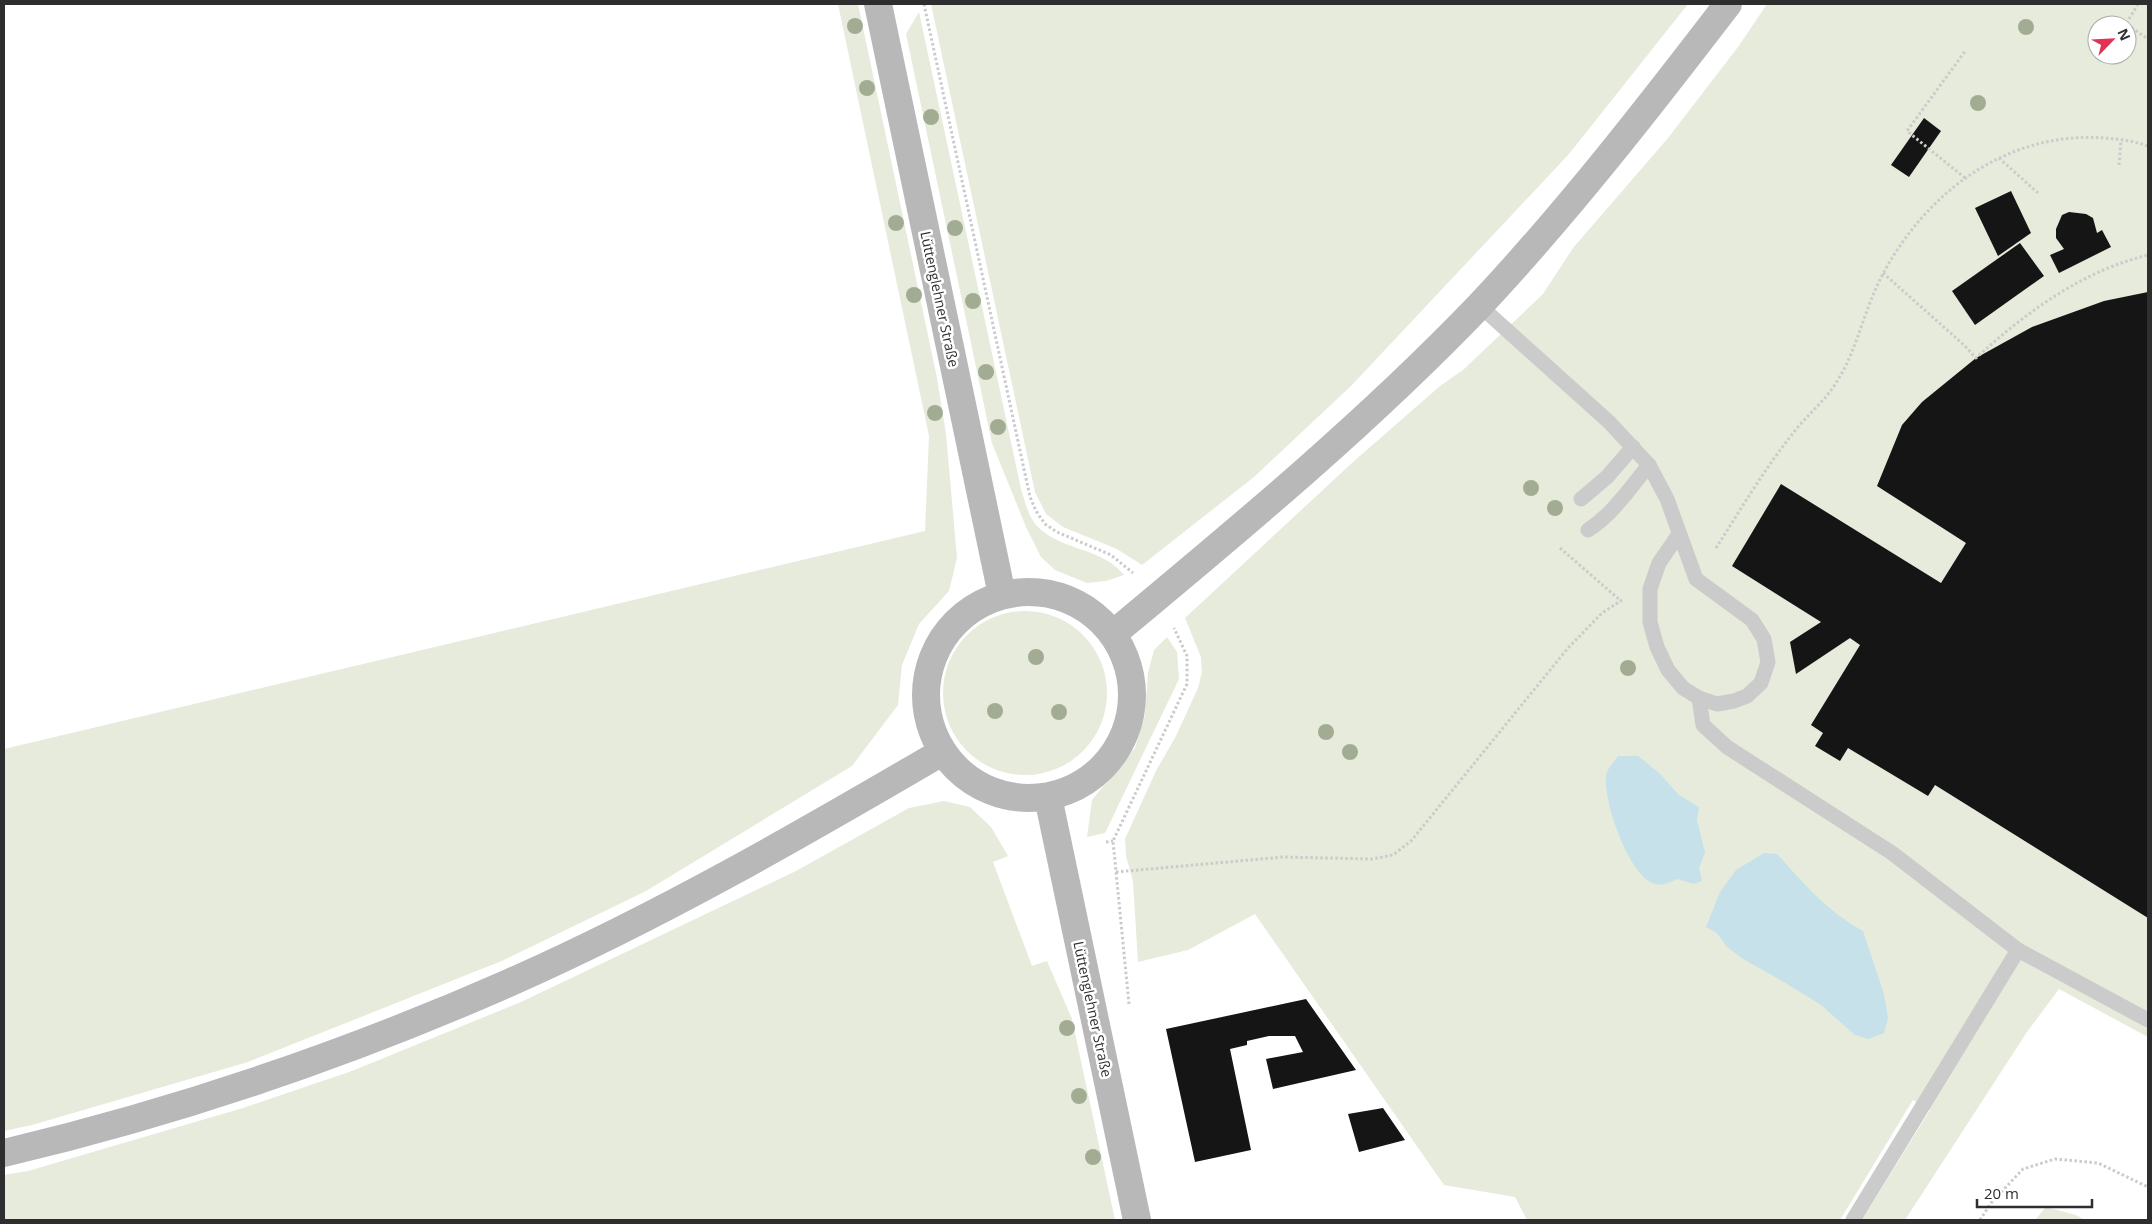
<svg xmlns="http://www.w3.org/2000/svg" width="2152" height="1224" viewBox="0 0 2152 1224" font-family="'Open Sans',sans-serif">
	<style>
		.green { fill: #e6ebdb; fill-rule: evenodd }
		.water { fill: #c7e1eb }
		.building { fill: #151515 }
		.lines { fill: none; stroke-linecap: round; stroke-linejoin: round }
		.path { stroke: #cbcbcb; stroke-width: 3; stroke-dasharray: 2.5 2.5; stroke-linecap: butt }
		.service { stroke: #cbcbcb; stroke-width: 15 }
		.secondary { stroke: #b8b8b8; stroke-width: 28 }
		.tree { fill: #a2ac93 }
		.labels { text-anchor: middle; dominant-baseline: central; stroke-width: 5; stroke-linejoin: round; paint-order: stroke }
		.street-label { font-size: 14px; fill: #2e2e2e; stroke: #fff }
	</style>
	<rect width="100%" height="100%" fill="#fff"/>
	<g class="green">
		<polygon points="838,4 858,4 937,378 946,434 957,558 949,591 919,624 902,665 898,705 852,766 646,891 504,960 248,1062 32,1125 4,1131 4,749 925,531 929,436"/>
		<polygon points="931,4 1688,4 1569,154 1351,386 1254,477 1142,565 1117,549 1063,527 1046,514 1035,492"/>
		<path d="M1767 4H2148V1037L2059 989 2027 1032 1905 1220H1862L1930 1110 1913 1100 1840 1220H1527L1515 1197 1444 1185 1255 914 1188 950 1138 962 1133 881 1126 856 1125 839 1156 771 1176 736 1198 688 1202 672 1201 657 1185 618 1353 462 1440 386 1463 370 1543 294 1573 248 1668 138 1738 47ZM2097 25H2127V55H2097Z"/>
		<path d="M919 12 1021 489C1025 502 1029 519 1039 528 1063 551 1103 548 1124 575L1106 581 1087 583 1055 570 1041 557 1026 527 992 443 906 34Z"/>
		<circle cx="1025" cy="693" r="82"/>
		<polygon points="1167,637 1177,652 1179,679 1105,833 1087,837 1092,800 1135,748 1145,715 1148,673 1154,650"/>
		<polygon points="944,801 970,807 991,827 1008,856 993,862 1032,966 1047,961 1072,1019 1115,1220 4,1220 4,1175 28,1171 243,1108 352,1071 521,1002 796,871 909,808"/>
		<polygon points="2046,1207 2076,1215 2085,1220 2035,1220"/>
	</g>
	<g class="water">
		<path d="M1618 756H1638L1658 772 1679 795 1699 807 1697 820 1705 853 1699 868 1702 881 1694 884 1677 879C1670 882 1662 886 1655 884 1629 878 1600 795 1607 772 1609 767 1615 761 1618 756Z"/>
		<path d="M1764 853 1777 854C1803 883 1828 912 1863 931L1884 994 1888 1018 1884 1033 1869 1039 1855 1035 1821 1005 1784 982 1743 959 1727 947 1717 933 1706 927 1720 892 1736 870Z"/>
	</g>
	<g class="building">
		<polygon points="1924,118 1941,131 1909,177 1891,165"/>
		<polygon points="2011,191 2031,233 1998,256 1975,208"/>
		<polygon points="2069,212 2086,214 2093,218 2097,233 2102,230 2111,247 2059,273 2050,255 2064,249 2056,238 2056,229 2062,215"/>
		<polygon points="2020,243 2044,276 1975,325 1952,291"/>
		<polygon points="2148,292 2148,918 1935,785 1928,796 1848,748 1840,761 1815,746 1823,733 1811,725 1860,645 1850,638 1796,674 1790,642 1821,622 1732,566 1781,484 1941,583 1966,543 1877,486 1902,425 1922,402 1976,358 2032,327 2104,301"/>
		<polygon points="1306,999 1356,1070 1273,1089 1266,1059 1303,1052 1295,1036 1269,1036 1247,1041 1247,1045 1230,1049 1251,1150 1195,1162 1166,1029"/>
		<polygon points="1383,1108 1405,1140 1359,1152 1348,1114"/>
	</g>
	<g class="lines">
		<g class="path">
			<polyline points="924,4 1030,497 1036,511 1045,524 1057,532 1111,555 1133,573"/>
			<polyline points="2138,4 2126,24 2148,39"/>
			<polyline points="1999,158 2038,193"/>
			<polyline points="2119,165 2121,140"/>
			<polyline points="1965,178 1907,131 1966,50"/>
			<path d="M1883 273 1964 345 1976 358C2025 313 2082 271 2148 255"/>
			<polyline points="1560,548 1621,601"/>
			<path d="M1716 548C1741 509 1765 468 1794 432 1807 415 1825 401 1836 383 1858 349 1864 308 1884 272 1928 191 2008 131 2104 138 2119 139 2134 141 2148 146"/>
			<polyline points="1106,842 1113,841"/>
			<polyline points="1116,872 1283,857 1372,859 1393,855 1411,841 1568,648 1602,613 1622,600"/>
			<polyline points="1129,1004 1113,841 1187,684 1187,656 1174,628"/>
			<polyline points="1980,1220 1991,1203 2023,1169 2055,1159 2098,1163 2148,1187"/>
		</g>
		<g class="service">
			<polyline points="1479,305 1609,422 1649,465 1667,499 1696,579 1752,620 1764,639 1768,662 1761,683 1747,696 1734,701 1717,704 1699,698 1683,688 1668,670 1657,647 1650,622 1650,589 1659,563 1679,534"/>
			<polyline points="1581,499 1607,477 1633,447"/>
			<path d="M1588 530C1613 514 1630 488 1649 465"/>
			<polyline points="1699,698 1703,725 1727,747 1892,853 2018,950 2148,1020"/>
			<polyline points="1853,1220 2018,950"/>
		</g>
		<g class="secondary">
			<polyline points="878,4 1002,595"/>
			<circle cx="1029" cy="695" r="103"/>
			<path d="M1113 634C1239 529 1366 424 1480 305 1569 210 1649 107 1728 4"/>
			<polyline points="1048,797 1137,1220"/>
			<path d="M4 1153C177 1112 348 1054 511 982 660 916 802 834 942 752"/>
		</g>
	</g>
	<g class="tree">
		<circle cx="855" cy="26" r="8"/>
		<circle cx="2026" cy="27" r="8"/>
		<circle cx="867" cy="88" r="8"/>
		<circle cx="1978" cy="103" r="8"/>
		<circle cx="931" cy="117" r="8"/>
		<circle cx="896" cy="223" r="8"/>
		<circle cx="955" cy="228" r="8"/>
		<circle cx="914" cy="295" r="8"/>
		<circle cx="973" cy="301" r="8"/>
		<circle cx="986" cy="372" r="8"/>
		<circle cx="935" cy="413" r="8"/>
		<circle cx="998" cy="427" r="8"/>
		<circle cx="1531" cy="488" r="8"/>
		<circle cx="1555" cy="508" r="8"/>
		<circle cx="1036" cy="657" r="8"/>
		<circle cx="1628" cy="668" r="8"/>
		<circle cx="995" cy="711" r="8"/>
		<circle cx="1059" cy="712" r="8"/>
		<circle cx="1326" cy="732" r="8"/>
		<circle cx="1350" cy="752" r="8"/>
		<circle cx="1067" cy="1028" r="8"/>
		<circle cx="1079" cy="1096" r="8"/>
		<circle cx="1093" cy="1157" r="8"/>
	</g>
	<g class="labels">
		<g class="street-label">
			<text transform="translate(940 299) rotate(78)">Lüttenglehner Straße</text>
			<text transform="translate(1093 1009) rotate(78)">Lüttenglehner Straße</text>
		</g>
	</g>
	<rect width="2152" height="1224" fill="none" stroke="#2e2e2e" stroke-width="10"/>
	<g transform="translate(2112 40) rotate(66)"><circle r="24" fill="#ffffff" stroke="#ababab"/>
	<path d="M0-4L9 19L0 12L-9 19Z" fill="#e33153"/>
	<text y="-8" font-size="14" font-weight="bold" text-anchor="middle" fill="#2e2e2e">N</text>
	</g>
	<path d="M1977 1199v8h115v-8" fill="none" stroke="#2e2e2e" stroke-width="2.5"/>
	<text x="1984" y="1199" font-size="15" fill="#2e2e2e" stroke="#ffffff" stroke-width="4" paint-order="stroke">20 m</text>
</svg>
